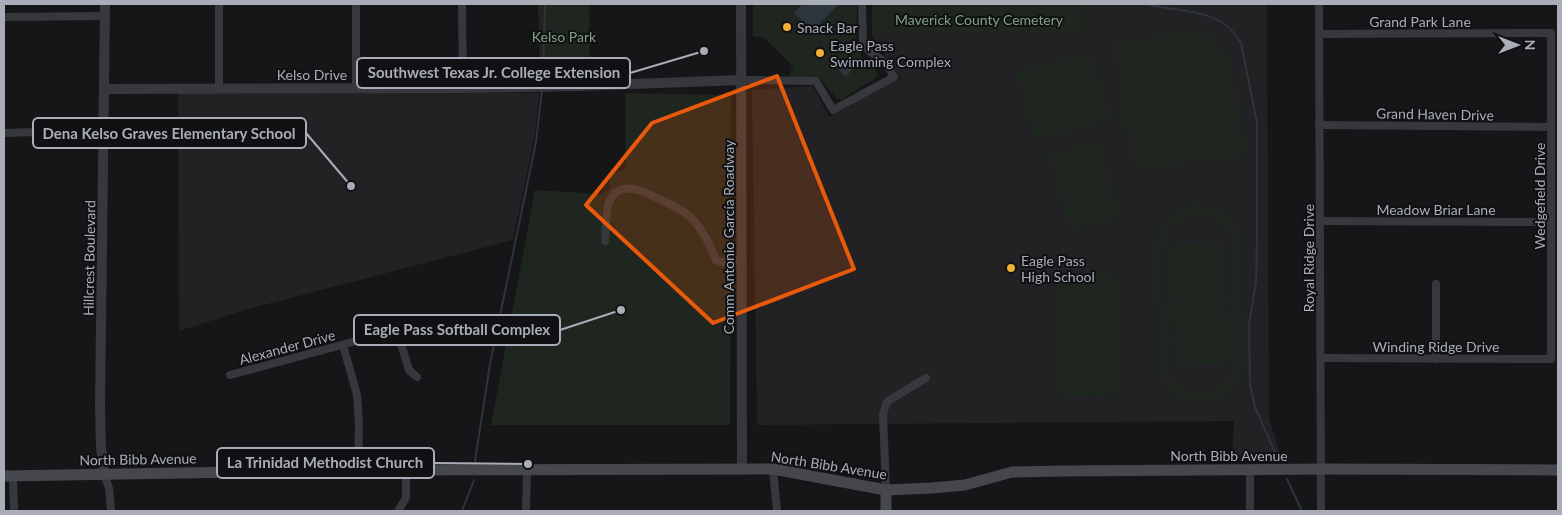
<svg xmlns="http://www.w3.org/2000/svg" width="1562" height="515" viewBox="0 0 1562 515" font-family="Lato,sans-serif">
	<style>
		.built { fill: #222225 }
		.green { fill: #1e261f; fill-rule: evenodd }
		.water { fill: #2c353c }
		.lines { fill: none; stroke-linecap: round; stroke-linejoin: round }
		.stream { stroke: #2c353c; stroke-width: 2 }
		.minor { stroke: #37383d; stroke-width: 8 }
		.tertiary { stroke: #37383d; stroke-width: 10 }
		.secondary { stroke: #45474d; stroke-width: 11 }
		.marked { fill: #e8590c; fill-opacity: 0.2; stroke: #e8590c; stroke-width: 4; stroke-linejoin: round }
		.poi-dot { fill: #f2b134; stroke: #111113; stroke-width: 2 }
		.labels { text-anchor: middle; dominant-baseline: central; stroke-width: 4; stroke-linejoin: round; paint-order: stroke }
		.park-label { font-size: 14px; fill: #7fa381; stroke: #111113 }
		.street-label { font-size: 14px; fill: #a8adb8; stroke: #111113 }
		.poi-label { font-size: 14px; fill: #a8adb8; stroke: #111113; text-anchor: start }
		.leader { fill: none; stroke: #a8adb8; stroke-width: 2 }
		.callout-dot { fill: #a8adb8; stroke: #111113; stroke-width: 2 }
		.callout { fill: #111113; stroke: #a8adb8; stroke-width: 2 }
		.callout-label { font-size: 15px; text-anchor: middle; font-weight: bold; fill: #a8adb8 }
	</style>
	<rect width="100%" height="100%" fill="#161618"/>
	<g class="built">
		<polygon points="1083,4 1267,4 1269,418 1282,460 1232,460 1234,421 757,425 752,90 813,86 829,117 900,78 872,35 1086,34"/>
		<polygon points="178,93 539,93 535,133 513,240 241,311 179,331"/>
	</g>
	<g class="green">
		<polygon points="538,4 589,4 590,69 540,70"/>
		<path d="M753 4H857C857 17 854 45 861 56 868 66 877 61 877 77L841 100 836 98 820 78H790L791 70 794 67 764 38 753 36Z"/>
		<polygon points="872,4 1083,4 1086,34 872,35"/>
		<polygon points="1186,31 1210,33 1232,65 1247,155 1146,169 1132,159 1129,134 1125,134 1114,42"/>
		<polygon points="1091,51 1112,120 1035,141 1015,71"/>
		<polygon points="625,93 731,95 730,425 491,425 535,190 603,194 610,189 609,174 626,169"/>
		<polygon points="1099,140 1121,217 1070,231 1048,154"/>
		<path d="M1193 204C1218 202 1237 217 1242 241L1245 358C1242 414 1171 420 1158 367L1155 249C1159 225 1168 211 1193 204ZM1196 215C1215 215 1228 225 1233 243L1235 359C1230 403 1179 406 1165 365L1163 250C1166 230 1176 218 1196 215Z"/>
		<polygon points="1226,243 1229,364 1173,365 1171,244"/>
		<polygon points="1117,275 1120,395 1059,397 1055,277"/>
	</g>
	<g class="water">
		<polygon points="803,4 839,4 813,31 794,13"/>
		<polygon points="848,60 855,66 846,77 838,69"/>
	</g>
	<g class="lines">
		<g class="stream">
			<path d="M1147 4C1182 13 1221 7 1241 43L1257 123V238L1256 282 1249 324 1250 385 1255 407 1278 459"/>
			<polyline points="543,76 545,4"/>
			<polyline points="475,461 490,364 536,142 542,90"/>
			<polyline points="1287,479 1302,511"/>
			<polyline points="462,511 474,480"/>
		</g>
		<g class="minor">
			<polyline points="462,4 463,88"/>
			<polyline points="1319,4 1321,511"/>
			<polyline points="4,17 105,16"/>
			<polyline points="1319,34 1551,33 1551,359 1321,358"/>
			<polyline points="741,80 816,81 833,110 894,77 886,63 868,50 863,43 862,4"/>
			<polyline points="219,88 219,4"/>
			<polyline points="356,88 356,4"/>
			<polyline points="1319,125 1551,127"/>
			<polyline points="4,133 104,130"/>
			<polyline points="1320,221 1551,222"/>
			<path d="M605 241C606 231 606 210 609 202 620 177 647 193 663 201 672 205 683 210 690 217 702 228 710 244 716 260L722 262 742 261"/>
			<polyline points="1436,284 1436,359"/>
			<polyline points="397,330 409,370 417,377"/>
			<polyline points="343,345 357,395 359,422 358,470"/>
			<polyline points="230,375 438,319"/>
			<polyline points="773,469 777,511"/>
			<polyline points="1250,470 1250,511"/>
			<polyline points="104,474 109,488 111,511"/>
			<polyline points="13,475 14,511"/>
			<polyline points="886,490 883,414 886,404 888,401 926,378"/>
			<polyline points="398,511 406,498 406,470"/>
			<polyline points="526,511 527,470"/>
		</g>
		<g class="tertiary">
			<polyline points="741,4 742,469"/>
			<polyline points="105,89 463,88 578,86 741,80"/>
			<polyline points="104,474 101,447 100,406 105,4"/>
		</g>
		<g class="secondary">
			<polyline points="4,476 358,470 773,469 886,490 932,488 965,485 1012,472 1062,471 1321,469 1558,470"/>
			<polyline points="886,511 886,490"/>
		</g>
	</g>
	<path class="marked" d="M777 76 854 269 713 323 586 205 652 123Z"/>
	<g class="poi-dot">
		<circle cx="787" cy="27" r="5"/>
		<circle cx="820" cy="53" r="5"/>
		<circle cx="1011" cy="268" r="5"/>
	</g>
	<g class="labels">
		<g class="park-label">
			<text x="979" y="19">Maverick County Cemetery</text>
			<text x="564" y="36">Kelso Park</text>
		</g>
		<g class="street-label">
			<text x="1420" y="21">Grand Park Lane</text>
			<text x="312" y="74">Kelso Drive</text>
			<text transform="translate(1435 114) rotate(1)">Grand Haven Drive</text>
			<text transform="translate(1539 196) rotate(-90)">Wedgefield Drive</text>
			<text x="1436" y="209">Meadow Briar Lane</text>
			<text transform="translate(728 237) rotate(-90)">Comm Antonio García Roadway</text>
			<text transform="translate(89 258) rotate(-89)">Hillcrest Boulevard</text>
			<text transform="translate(1308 258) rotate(-90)">Royal Ridge Drive</text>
			<text x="1436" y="346">Winding Ridge Drive</text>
			<text transform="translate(287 347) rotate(-15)">Alexander Drive</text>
			<text x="1229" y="455">North Bibb Avenue</text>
			<text transform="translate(138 459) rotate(-1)">North Bibb Avenue</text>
			<text transform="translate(829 465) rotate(9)">North Bibb Avenue</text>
		</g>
		<g class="poi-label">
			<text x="797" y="27">Snack Bar</text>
			<text x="830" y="45">Eagle Pass<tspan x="830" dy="16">Swimming Complex</tspan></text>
			<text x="1021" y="260">Eagle Pass<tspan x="1021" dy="16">High School</tspan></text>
		</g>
	</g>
	<path class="leader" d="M704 51L630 73M351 186L306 133M621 310L560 330M528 464L434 463"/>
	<g class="callout-dot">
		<circle cx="704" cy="51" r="5"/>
		<circle cx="351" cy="186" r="5"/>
		<circle cx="621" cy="310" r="5"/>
		<circle cx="528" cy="464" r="5"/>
	</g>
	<g class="callout">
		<rect x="357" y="58" width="273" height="30" rx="5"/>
		<rect x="33" y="118" width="273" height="30" rx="5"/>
		<rect x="354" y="315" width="206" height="30" rx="5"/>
		<rect x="217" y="448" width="217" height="30" rx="5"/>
	</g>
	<g class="callout-label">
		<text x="494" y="78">Southwest Texas Jr. College Extension</text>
		<text x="169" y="139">Dena Kelso Graves Elementary School</text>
		<text x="457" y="335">Eagle Pass Softball Complex</text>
		<text x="325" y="468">La Trinidad Methodist Church</text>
	</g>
	<rect width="1562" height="515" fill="none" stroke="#a8adb8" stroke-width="10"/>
	<g transform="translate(1517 45) rotate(90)" stroke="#111113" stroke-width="4" paint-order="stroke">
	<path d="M0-4L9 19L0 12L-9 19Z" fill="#a8adb8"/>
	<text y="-8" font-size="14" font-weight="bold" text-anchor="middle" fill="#a8adb8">N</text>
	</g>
</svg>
